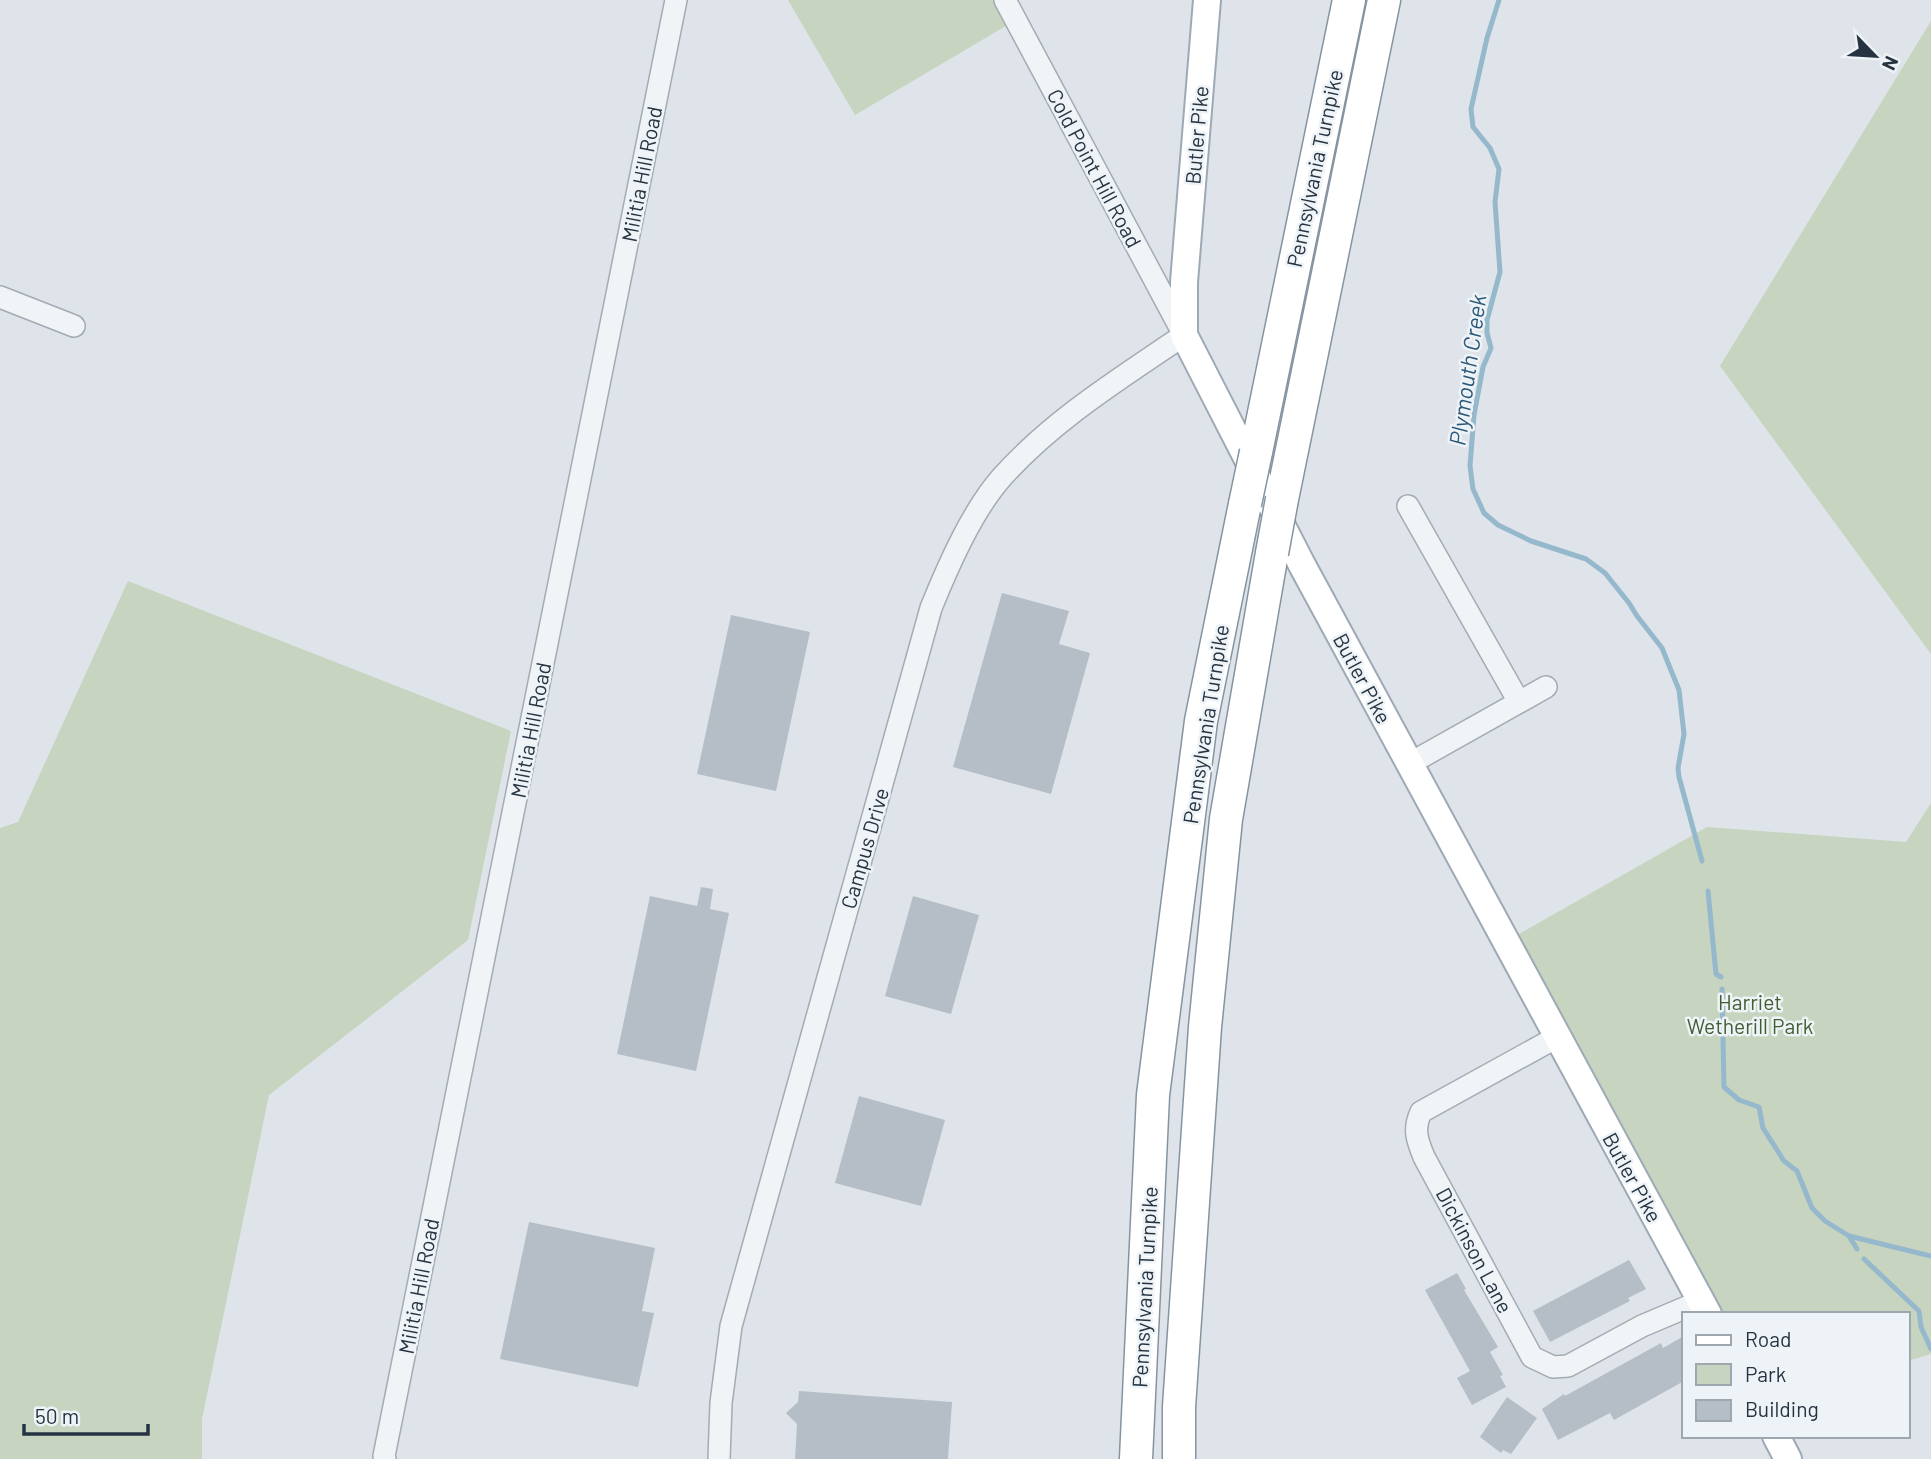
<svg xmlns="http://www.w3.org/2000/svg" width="1931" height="1459" viewBox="0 0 1931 1459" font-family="Barlow,sans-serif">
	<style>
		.green { fill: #c7d4bf }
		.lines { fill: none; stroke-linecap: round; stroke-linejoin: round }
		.stream { stroke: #96b8cc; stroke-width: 5 }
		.building { fill: #b5bec6 }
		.minor-casing { stroke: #a3acb3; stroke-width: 24 }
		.major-casing { stroke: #9daab6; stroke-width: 30 }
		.highway-casing { stroke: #8594a1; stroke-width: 35 }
		.minor { stroke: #f1f4f7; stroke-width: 21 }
		.major { stroke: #fff; stroke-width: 26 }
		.highway { stroke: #fff; stroke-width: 32 }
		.highway-bridge-casing { stroke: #8594a1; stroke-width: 35; stroke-linecap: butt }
		.highway-bridge { stroke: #fff; stroke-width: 32 }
		.labels { text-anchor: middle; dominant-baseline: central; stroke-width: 5; stroke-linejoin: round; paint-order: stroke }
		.street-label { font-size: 21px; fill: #263441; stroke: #eef3f7 }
		.park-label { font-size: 21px; fill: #415e32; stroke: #eef3f7 }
		.water-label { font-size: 23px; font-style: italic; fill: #2d5979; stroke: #eef3f7 }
	</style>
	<rect width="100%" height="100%" fill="#dee4e9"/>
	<g class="green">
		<polygon points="788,0 1005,0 1016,20 855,115"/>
		<polygon points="1931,21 1931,654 1720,366"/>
		<polygon points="128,581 511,731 468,940 269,1095 202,1419 202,1459 0,1459 0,828 18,822"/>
		<polygon points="1931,803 1931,1354 1908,1361 1908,1314 1708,1314 1505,942 1707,827 1906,842"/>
	</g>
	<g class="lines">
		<g class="stream">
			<polyline points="1499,0 1487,38 1471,109 1473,127 1490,148 1499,169 1495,202 1500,272 1487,320 1487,333 1491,348 1483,367 1474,415 1470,466 1473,489 1484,513 1498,525 1531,541 1586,559 1605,573 1629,603 1637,616 1662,648 1679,690 1684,734 1678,768 1679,777 1702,861"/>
			<polyline points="1708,891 1716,974 1721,977"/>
			<polyline points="1722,989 1724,1087 1739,1100 1759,1107 1763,1128 1784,1161 1797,1171 1812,1208 1825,1221 1849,1236 1857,1249"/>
			<polyline points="1849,1236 1931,1256"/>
			<polyline points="1864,1259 1919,1311 1921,1327 1931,1349"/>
		</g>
	</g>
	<g class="building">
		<polygon points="1002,593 1069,611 1059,644 1090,653 1051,794 953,767"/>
		<polygon points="731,615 810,632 776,791 697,774"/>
		<polygon points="701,887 713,889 710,909 729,913 696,1071 617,1054 650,896 697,906"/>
		<polygon points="913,896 979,915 951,1014 885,996"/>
		<polygon points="859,1096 945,1120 921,1206 835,1183"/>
		<polygon points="529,1222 655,1248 642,1311 654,1313 638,1387 500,1359"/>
		<polygon points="1629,1260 1646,1289 1628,1298 1630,1301 1550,1342 1533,1311"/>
		<polygon points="1457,1273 1466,1289 1464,1290 1498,1347 1490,1352 1503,1375 1500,1376 1506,1387 1472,1405 1457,1378 1470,1371 1425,1290"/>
		<polygon points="1684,1336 1684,1381 1614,1420 1610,1413 1558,1440 1542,1409 1564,1394 1565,1396 1661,1343 1663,1348"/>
		<polygon points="799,1391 952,1402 948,1459 795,1459 797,1424 786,1413 798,1402"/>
		<polygon points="1507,1397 1537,1418 1511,1454 1503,1450 1501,1453 1480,1437"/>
	</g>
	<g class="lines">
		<defs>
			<g id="minor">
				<polyline points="0,297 74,326"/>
				<polyline points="1408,506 1519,702"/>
				<polyline points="1409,764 1546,687"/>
				<path d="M1557 1037 1421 1112C1413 1129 1417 1140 1424 1157L1532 1357 1553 1367 1568 1366 1642 1326 1701 1301"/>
				<polyline points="385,1459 384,1456 676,0"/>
				<path d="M719 1459 721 1403 731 1326 931 608C948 566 972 511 1002 477 1054 419 1121 378 1184 335L1005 0"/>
			</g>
			<g id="major">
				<polyline points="1207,0 1184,282 1184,335 1302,565 1708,1314"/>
				<polyline points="1776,1436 1788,1459"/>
			</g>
			<g id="highway">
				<polyline points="1256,452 1349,0"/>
				<polyline points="1282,499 1384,0"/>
				<polyline points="1136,1459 1153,1095 1201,721 1245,504"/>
				<polyline points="1179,1459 1179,1407 1205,1027 1226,819 1272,553"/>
			</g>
		</defs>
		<use href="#minor" class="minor-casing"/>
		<use href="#major" class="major-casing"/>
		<use href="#highway" class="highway-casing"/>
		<use href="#minor" class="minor"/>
		<use href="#major" class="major"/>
		<use href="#highway" class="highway"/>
		<defs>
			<g id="highway-bridge">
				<polyline points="1245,504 1256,452"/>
				<polyline points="1272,553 1282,499"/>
			</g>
		</defs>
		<use href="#highway-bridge" class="highway-bridge-casing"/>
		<use href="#highway-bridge" class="highway-bridge"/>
	</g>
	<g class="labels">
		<g class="street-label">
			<text transform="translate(1196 135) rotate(-85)">Butler Pike</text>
			<text transform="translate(1095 168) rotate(62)">Cold Point Hill Road</text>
			<text transform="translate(1314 168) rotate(-78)">Pennsylvania Turnpike</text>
			<text transform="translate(641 174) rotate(-79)">Militia Hill Road</text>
			<text transform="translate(1363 678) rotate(62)">Butler Pike</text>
			<text transform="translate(1205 724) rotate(-81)">Pennsylvania Turnpike</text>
			<text transform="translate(530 730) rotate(-79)">Militia Hill Road</text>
			<text transform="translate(864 848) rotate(-74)">Campus Drive</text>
			<text transform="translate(1633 1177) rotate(61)">Butler Pike</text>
			<text transform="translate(1475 1250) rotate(62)">Dickinson Lane</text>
			<text transform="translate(418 1286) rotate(-79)">Militia Hill Road</text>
			<text transform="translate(1144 1287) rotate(-87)">Pennsylvania Turnpike</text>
		</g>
		<g class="park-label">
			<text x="1750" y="1001">Harriet<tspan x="1750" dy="24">Wetherill Park</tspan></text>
		</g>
		<g class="water-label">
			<text transform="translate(1467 370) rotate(-82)">Plymouth Creek</text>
		</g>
	</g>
	<rect x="1682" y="1312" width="228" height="126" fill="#eef3f7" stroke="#9ea7ae" stroke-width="2"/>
	<rect x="1696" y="1335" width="35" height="10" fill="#ffffff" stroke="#9ea7ae" stroke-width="2"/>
	<text x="1745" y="1347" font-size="21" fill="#263441">Road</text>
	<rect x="1696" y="1364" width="35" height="21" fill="#c7d4bf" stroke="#9ea7ae" stroke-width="2"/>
	<text x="1745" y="1382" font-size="21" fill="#263441">Park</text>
	<rect x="1696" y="1400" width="35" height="21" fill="#b5bec6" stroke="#9ea7ae" stroke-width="2"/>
	<text x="1745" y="1417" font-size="21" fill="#263441">Building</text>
	<g transform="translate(1875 56) rotate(115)" stroke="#eef3f7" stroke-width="5" paint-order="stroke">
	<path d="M0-5L12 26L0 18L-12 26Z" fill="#263441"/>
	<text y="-10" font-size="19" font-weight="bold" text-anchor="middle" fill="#263441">N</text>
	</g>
	<path d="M24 1424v10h124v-10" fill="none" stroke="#263441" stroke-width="3.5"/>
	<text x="35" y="1424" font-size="21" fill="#263441" stroke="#eef3f7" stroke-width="5" paint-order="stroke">50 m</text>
</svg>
